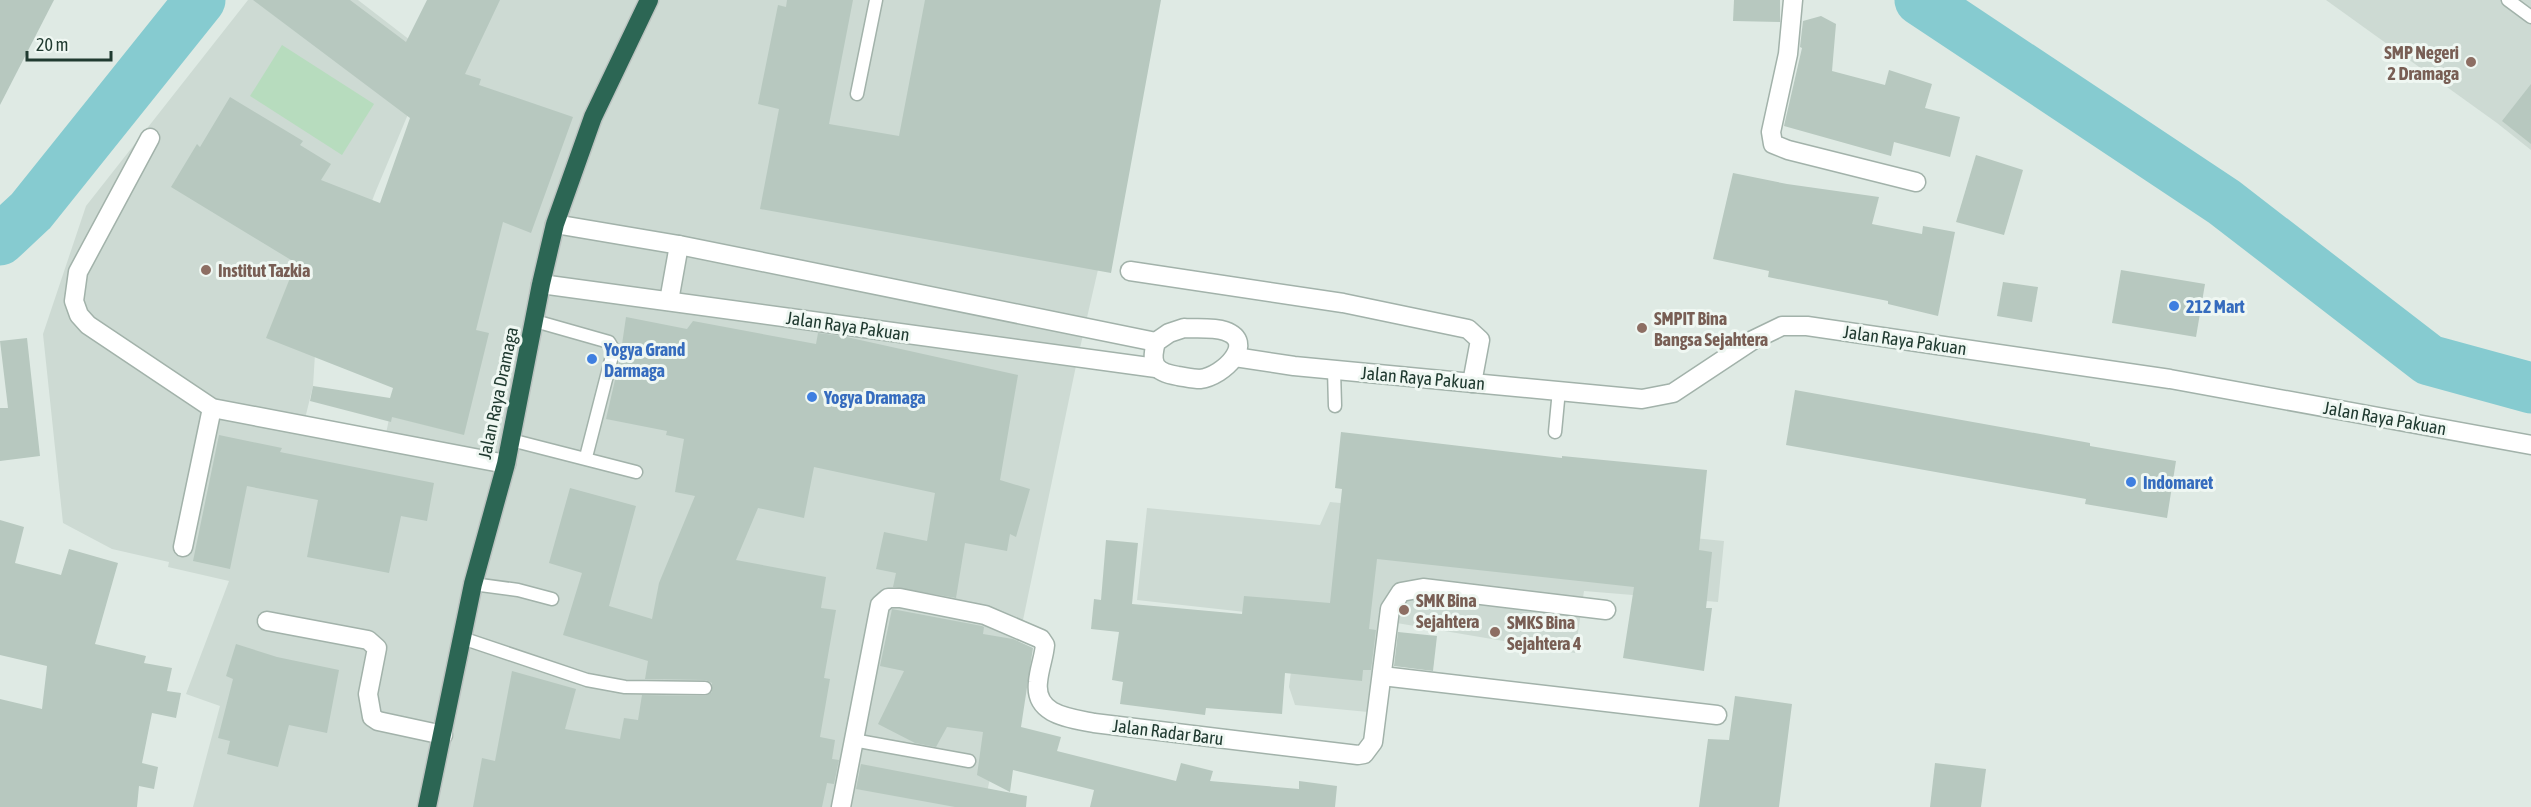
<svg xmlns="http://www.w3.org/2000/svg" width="2531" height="807" viewBox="0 0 2531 807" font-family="'Asap Condensed',sans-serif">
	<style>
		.built { fill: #cddad3 }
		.park { fill: #b7dcbe }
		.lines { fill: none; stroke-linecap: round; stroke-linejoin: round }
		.river { stroke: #86cbd0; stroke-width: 51 }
		.building { fill: #b7c8bf }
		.lane-casing { stroke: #a2b2aa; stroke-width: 15 }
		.street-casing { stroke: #a2b2aa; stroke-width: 21 }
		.highway-casing { stroke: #bcc4c1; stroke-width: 21 }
		.lane { stroke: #fff; stroke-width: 12 }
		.street { stroke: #fff; stroke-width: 18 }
		.highway { stroke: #2c6654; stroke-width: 18 }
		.education-dot { fill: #8d6e63; stroke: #eff7f2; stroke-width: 2 }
		.shop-dot { fill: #3f7fe0; stroke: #eff7f2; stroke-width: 2 }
		.labels { text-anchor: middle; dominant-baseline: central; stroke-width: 6; stroke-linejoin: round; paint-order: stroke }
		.education-label { font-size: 18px; font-weight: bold; fill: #785e54; stroke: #eff7f2; text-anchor: start }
		.shop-label { font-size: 18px; font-weight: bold; fill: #366cbe; stroke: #eff7f2; text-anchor: start }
		.street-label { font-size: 18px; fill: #203a30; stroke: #eff7f2 }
	</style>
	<rect width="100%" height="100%" fill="#dfeae4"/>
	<g class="built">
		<polygon points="248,0 358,0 432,57 375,193 315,354 313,386 302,431 383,448 476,0 1160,0 1077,361 984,807 193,807 220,706 186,694 229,581 168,567 169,562 112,549 63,523 43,334 86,206"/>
		<polygon points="2326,0 2531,0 2531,150 2497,123"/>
		<polygon points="1330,502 1724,541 1718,602 1584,591 1575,653 1379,620 1368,712 1295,705 1289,687 1298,618 1137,600 1147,508 1320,525"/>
	</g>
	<polygon class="park" points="282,45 374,104 342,155 250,96"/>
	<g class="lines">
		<g class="river">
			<polyline points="1920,0 2224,202 2429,360 2531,388"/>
			<polyline points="0,240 31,211 200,0"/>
		</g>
	</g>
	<g class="building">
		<polygon points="0,0 54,0 0,105"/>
		<polygon points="253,0 350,0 406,42 427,0 500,0 465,74 481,79 479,85 573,117 531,233 503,222 476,330 489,333 464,435 392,417 391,422 310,401 313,386 390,398 393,388 266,338 296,263 171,187 197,144 200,147 230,97 303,141 300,145 331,164 321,180 380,203 410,118"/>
		<polygon points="787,0 853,0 829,124 899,136 925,0 1161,0 1111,273 760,209 779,109 758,104 778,5 786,7"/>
		<polygon points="1734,0 1780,0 1780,22 1733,21"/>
		<polygon points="1821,16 1836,24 1832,71 1885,85 1889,70 1932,84 1925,108 1960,117 1950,157 1894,142 1891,156 1784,126 1802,48 1800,47 1803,21"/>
		<polygon points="2531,84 2531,144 2502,121"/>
		<polygon points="1976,155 2023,170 2004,235 1956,222"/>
		<polygon points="1733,173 1787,184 1879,197 1872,224 1922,234 1923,226 1955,232 1938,316 1888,304 1888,301 1768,277 1769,271 1713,259"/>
		<polygon points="2121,270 2205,284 2196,337 2112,323"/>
		<polygon points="2003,282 2038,287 2032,322 1997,316"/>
		<polygon points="626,317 687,329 693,321 816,344 818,333 842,336 1018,375 1000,480 1030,489 1016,537 1010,534 1007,551 965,543 956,598 893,587 896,573 876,569 884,532 927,541 935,493 814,467 804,518 758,508 736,560 826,577 821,608 836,610 824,678 830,679 820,737 835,740 832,759 839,760 834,784 827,783 822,807 473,807 482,758 495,761 512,671 576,689 565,729 620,739 624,718 638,720 642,695 705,696 712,692 712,683 706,680 645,679 648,661 563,635 582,573 549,563 570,488 636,506 609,606 652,619 659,583 695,496 675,492 684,439 666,435 667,431 606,419 620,358"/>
		<polygon points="27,338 40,456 0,461 0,408 8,408 0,341"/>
		<polygon points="1795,390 2090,443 2090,446 2176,461 2167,518 2085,504 2086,499 1786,445"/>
		<polygon points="1341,432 1562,458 1562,456 1707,470 1699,550 1712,552 1706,608 1712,608 1704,671 1623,658 1634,587 1377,559 1369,629 1376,630 1371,670 1363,670 1362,681 1285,673 1282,714 1206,708 1205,715 1120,704 1123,682 1112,680 1119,632 1091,629 1094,599 1101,600 1106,540 1138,543 1132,604 1242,614 1244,596 1330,603 1342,489 1335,488"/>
		<polygon points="219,435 282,448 280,452 434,483 427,521 401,516 389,573 307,557 318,500 247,486 230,569 193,561"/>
		<polygon points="0,520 24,527 15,563 61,575 69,549 118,563 95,644 146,656 144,663 172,668 167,691 181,693 176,718 152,713 142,763 158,767 154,789 139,786 137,807 0,807 0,699 42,709 47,666 0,655"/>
		<polygon points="892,609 982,626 984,627 983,634 1013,639 1033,648 1021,727 1061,737 1057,751 1176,781 1181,763 1213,771 1210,781 1299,789 1299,781 1337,786 1335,807 1090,807 1094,790 1013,770 1010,792 977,775 983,732 947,727 936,747 915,743 878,724 904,671 880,666"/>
		<polygon points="1398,632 1437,636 1433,671 1394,666"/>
		<polygon points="236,644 277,657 339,670 327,733 289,725 278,767 227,754 230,741 218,738 233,679 226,676"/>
		<polygon points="1735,696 1792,704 1779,807 1699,807 1708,739 1729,740"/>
		<polygon points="1935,763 1986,769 1981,807 1930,807"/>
		<polygon points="861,764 1027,796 1026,807 955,807 856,789"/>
	</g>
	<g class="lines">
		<defs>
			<g id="lane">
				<polyline points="2508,0 2531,17"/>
				<polyline points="857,94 876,0"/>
				<polyline points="535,321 609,342 612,347 612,356 586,457"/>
				<polyline points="1334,370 1335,406"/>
				<polyline points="1555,432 1559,390"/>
				<polyline points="511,440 636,472"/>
				<polyline points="473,584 518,590 552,599"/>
				<polyline points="462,638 587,680 625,687 705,688"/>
				<polyline points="853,740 969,761"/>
			</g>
			<g id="street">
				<polyline points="1793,0 1788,54 1771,132 1773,144 1788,150 1916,182"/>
				<polyline points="150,138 78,272 74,301 79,315 88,325 212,408 506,464"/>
				<polyline points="555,224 679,245 1156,342"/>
				<polyline points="1130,271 1343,303 1468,329 1480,340 1472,383"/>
				<polyline points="541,284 1156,368"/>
				<polyline points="669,301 679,245"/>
				<path d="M1184 328C1197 329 1213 327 1225 331 1257 342 1224 376 1200 379 1193 379 1185 377 1178 376 1154 372 1150 364 1156 342L1169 333Z"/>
				<polyline points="1235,357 1294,366 1642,399 1673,393 1753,340 1782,326 1807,326 2170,379 2531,445"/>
				<polyline points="183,547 212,408"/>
				<polyline points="267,621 368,640 377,648 368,694 372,717 378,721 443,735"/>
				<polyline points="1382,676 1717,715"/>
				<path d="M841 807 880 605 888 598H900L985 615 1041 639 1045 645C1044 657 1039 669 1038 682 1034 715 1069 718 1094 723L1358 755 1364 754 1373 742 1390 609 1401 592 1423 588 1606 610"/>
			</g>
			<polyline id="highway" points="427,807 473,584 506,464 541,284 555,224 593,117 649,0"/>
		</defs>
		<use href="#lane" class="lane-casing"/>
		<use href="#street" class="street-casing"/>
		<use href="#highway" class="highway-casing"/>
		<use href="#lane" class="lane"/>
		<use href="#street" class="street"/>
		<use href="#highway" class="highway"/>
	</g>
	<g class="education-dot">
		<circle cx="2471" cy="62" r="6"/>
		<circle cx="206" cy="270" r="6"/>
		<circle cx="1642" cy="328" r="6"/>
		<circle cx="1404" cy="610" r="6"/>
		<circle cx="1495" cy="632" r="6"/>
	</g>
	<g class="shop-dot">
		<circle cx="2174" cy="306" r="6"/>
		<circle cx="592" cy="359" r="6"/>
		<circle cx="812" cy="397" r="6"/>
		<circle cx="2131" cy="482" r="6"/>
	</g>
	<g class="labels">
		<g class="education-label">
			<text x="2459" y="52" text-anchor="end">SMP Negeri<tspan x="2459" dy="21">2 Dramaga</tspan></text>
			<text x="218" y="270">Institut Tazkia</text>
			<text x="1654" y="318">SMPIT Bina<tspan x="1654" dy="21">Bangsa Sejahtera</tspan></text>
			<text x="1416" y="600">SMK Bina<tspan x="1416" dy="21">Sejahtera</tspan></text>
			<text x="1507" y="622">SMKS Bina<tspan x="1507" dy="21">Sejahtera 4</tspan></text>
		</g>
		<g class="shop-label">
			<text x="2186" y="306">212 Mart</text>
			<text x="604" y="349">Yogya Grand<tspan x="604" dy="21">Darmaga</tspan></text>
			<text x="824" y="397">Yogya Dramaga</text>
			<text x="2143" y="482">Indomaret</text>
		</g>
		<g class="street-label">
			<text transform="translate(848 326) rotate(8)">Jalan Raya Pakuan</text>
			<text transform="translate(1905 340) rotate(8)">Jalan Raya Pakuan</text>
			<text transform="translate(1423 378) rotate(5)">Jalan Raya Pakuan</text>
			<text transform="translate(498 393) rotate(-78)">Jalan Raya Dramaga</text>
			<text transform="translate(2385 418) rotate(10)">Jalan Raya Pakuan</text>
			<text transform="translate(1168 732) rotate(7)">Jalan Radar Baru</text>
		</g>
	</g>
	<path d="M27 51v9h84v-9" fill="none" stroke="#203a30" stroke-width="3"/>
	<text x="36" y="51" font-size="18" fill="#203a30" stroke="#eff7f2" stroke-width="4.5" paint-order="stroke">20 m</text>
</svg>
